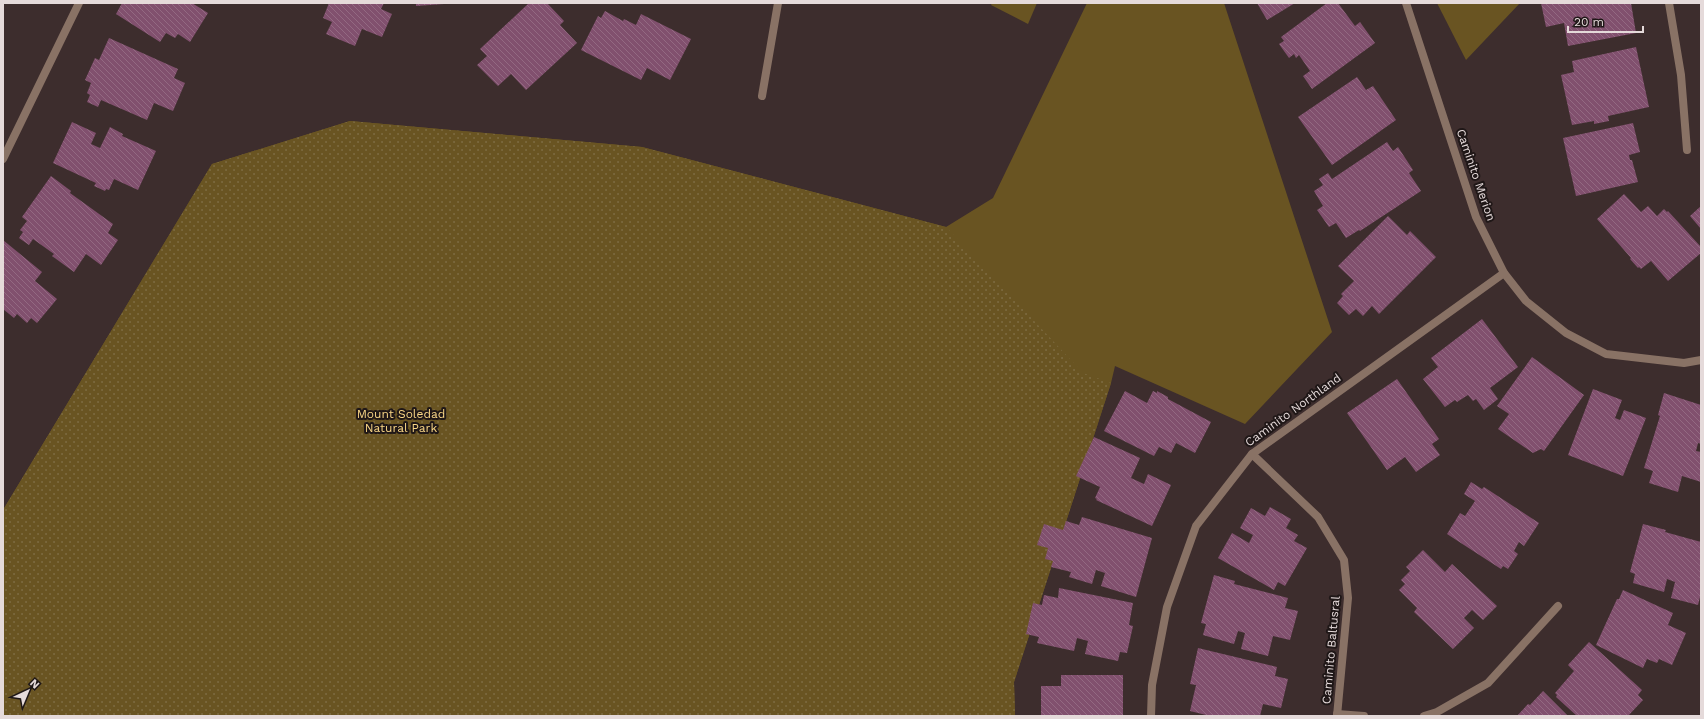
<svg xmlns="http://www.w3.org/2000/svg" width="1704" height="719" viewBox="0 0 1704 719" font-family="'Work Sans',sans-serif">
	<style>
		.grass { fill: #695422 }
		.park { fill: url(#park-dots) }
		.building { fill: url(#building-back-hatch) }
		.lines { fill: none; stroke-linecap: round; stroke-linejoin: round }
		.service { stroke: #897265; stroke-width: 8 }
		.minor { stroke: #897265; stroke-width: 8 }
		.labels { text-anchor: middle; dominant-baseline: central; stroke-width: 4; stroke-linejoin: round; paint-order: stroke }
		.street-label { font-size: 12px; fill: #e5dada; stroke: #1f1717 }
		.park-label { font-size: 12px; fill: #f9d686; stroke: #1f1717 }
	</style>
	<defs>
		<pattern id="park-dots" width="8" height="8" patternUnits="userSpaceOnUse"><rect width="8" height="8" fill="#695422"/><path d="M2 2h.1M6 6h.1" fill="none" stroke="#7e6c42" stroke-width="1.8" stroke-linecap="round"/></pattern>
		<pattern id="building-back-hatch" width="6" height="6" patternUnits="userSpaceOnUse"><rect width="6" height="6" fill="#81506e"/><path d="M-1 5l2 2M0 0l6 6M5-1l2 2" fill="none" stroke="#936982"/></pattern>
	</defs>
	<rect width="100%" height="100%" fill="#3d2d2d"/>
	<g class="grass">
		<polygon points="992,3 1037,3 1028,24 991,5"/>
		<polygon points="1087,3 1224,3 1332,332 1245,424 1115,366 1111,383 1014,682 1015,716 3,716 3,510 212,164 350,121 642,147 946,227 993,198"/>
		<polygon points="1437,3 1520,3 1466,60"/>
	</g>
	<polygon class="park" points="350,121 642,147 946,227 1083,373 1111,383 1014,682 1015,716 3,716 3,510 212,164"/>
	<g class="building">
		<polygon points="122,3 192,3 208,13 190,42 178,34 175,38 166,33 160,42 116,14"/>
		<polygon points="329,3 384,3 381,9 392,14 382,37 362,29 355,46 326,34 332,22 323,18"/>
		<polygon points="416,3 444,3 444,4 416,6"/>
		<polygon points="529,3 547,3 564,21 560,25 577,43 526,90 511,74 498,86 477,65 487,56 480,49"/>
		<polygon points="1257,3 1295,3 1267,20"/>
		<polygon points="1327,3 1338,3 1355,26 1360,22 1375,43 1312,89 1303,76 1310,71 1299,55 1296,58 1294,54 1289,58 1279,44 1284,41 1281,37"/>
		<polygon points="1541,3 1631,3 1636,33 1568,46 1564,23 1546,27"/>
		<polygon points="605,11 623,21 624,19 636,25 641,14 691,39 670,80 647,68 641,80 581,50 598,16 601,18"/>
		<polygon points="109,38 178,69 174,78 185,83 173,111 154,103 147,120 101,100 98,107 87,102 90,95 87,93 91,83 85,80 95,58 99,60"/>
		<polygon points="1636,47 1649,107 1608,116 1609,121 1594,124 1594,121 1572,125 1561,75 1574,72 1572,61"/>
		<polygon points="1357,77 1366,90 1373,86 1396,120 1332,165 1298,117"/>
		<polygon points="72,122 96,133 91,144 100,148 110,127 123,134 122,136 156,151 138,190 114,179 109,190 106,189 105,191 94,186 96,183 53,163"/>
		<polygon points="1633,123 1640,152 1629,155 1630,160 1632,160 1638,182 1576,196 1563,138"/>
		<polygon points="1387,142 1393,151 1398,147 1413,170 1409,173 1421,191 1360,231 1359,230 1346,238 1336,223 1329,227 1317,210 1323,206 1314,191 1323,185 1319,179 1328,173 1332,179"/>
		<polygon points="51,176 71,191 70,193 113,224 108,233 118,240 101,265 86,254 74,272 52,256 54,254 33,239 29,245 19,238 23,232 20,230 27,221 22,217"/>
		<polygon points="1624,194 1641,212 1648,206 1657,216 1664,209 1667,212 1668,211 1701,247 1701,253 1668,281 1651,261 1641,269 1639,267 1638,268 1630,259 1631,258 1597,219"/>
		<polygon points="1701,206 1701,229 1690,216"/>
		<polygon points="1388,216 1407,235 1410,231 1436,257 1379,314 1372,306 1363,316 1356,309 1349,315 1337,303 1343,296 1341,294 1354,281 1338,266"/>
		<polygon points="3,240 42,272 35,281 57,299 37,323 31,318 27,323 17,314 14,318 3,309"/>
		<polygon points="1482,319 1518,367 1490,388 1498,399 1484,410 1476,399 1473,401 1468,395 1457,402 1455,400 1445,407 1423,379 1438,367 1431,358"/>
		<polygon points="1532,357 1584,395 1544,451 1541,449 1533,453 1498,429 1509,414 1497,406"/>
		<polygon points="1397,379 1439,439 1432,444 1440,455 1416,472 1405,457 1387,470 1347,413"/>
		<polygon points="1593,389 1622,400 1615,418 1620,420 1624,410 1646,418 1623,476 1568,455"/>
		<polygon points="1125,391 1147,403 1153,391 1157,393 1157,391 1168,397 1168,399 1211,422 1195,453 1176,443 1171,453 1159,447 1154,456 1104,431"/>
		<polygon points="1664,393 1701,405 1701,444 1698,443 1696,451 1701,452 1701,482 1682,476 1678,492 1649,483 1653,471 1644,468 1660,416 1658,415"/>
		<polygon points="1094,437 1140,458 1131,478 1144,484 1148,474 1171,485 1152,526 1096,500 1097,499 1095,498 1100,487 1076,476"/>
		<polygon points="1471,482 1482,489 1484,487 1539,523 1524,546 1519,542 1514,551 1518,554 1508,569 1503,566 1501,569 1447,534 1460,513 1465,516 1475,501 1464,494"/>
		<polygon points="1270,507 1291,519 1286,528 1298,535 1294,541 1307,548 1285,586 1278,582 1274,590 1218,558 1232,533 1249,543 1253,535 1240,528 1251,508 1265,516"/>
		<polygon points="1082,517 1152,538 1136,597 1101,586 1105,573 1096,570 1092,584 1069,577 1071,572 1051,567 1053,561 1045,559 1048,548 1037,545 1044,524 1063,530 1066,521 1079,525"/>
		<polygon points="1643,524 1666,530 1665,532 1701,542 1701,593 1698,605 1671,598 1675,582 1667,579 1664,592 1633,583 1635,574 1630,572"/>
		<polygon points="1423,550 1445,572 1452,564 1497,606 1483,620 1472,610 1464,618 1474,628 1453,649 1414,612 1417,608 1399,590 1405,584 1401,580 1410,571 1406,567"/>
		<polygon points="1214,575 1235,581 1234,584 1288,598 1285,608 1298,611 1290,640 1273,636 1268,656 1241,649 1245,633 1238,631 1234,644 1203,635 1206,624 1201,623"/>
		<polygon points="1059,588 1133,603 1129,625 1133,626 1127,653 1120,652 1118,661 1085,654 1088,641 1077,638 1074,651 1037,643 1039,637 1026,634 1033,603 1042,605 1044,595 1058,598"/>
		<polygon points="1623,590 1673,613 1668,625 1686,633 1672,665 1659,659 1657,663 1647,659 1643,668 1596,645 1617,599 1619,599"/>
		<polygon points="1589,642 1642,690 1638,695 1643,700 1628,716 1577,716 1556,697 1557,695 1555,693 1574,671 1568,665"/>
		<polygon points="1198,648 1277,667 1275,676 1288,679 1281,708 1263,704 1260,716 1210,716 1190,711 1196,685 1190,684"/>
		<polygon points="1061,675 1123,675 1123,716 1041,716 1041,686 1061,686"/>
		<polygon points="1543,691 1568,716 1517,716 1528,704 1530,705"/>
	</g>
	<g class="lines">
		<polyline class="service" points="762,96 778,3"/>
		<g class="minor">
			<polyline points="1406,3 1476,217 1504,273 1526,301 1566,333 1606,354 1684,363 1701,360"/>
			<polyline points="1669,3 1681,75 1687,150"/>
			<polyline points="3,159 79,3"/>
			<polyline points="1252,454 1318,517 1344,560 1348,598 1337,716"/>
			<polyline points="1337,714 1364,716"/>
			<polyline points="1151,716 1152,685 1167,607 1196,526 1252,454 1504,273"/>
			<polyline points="1424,716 1437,712 1488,683 1558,606"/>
		</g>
	</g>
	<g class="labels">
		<g class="street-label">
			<text transform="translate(1476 175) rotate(71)">Caminito Merion</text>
			<text transform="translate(1293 410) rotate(-36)">Caminito Northland</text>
			<text transform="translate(1331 650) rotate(-85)">Caminito Baltusral</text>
		</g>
		<g class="park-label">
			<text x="401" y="414">Mount Soledad<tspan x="401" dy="14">Natural Park</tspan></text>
		</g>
	</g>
	<rect width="1704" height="719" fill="none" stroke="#e5dada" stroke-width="8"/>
	<g transform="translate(28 691) rotate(44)" stroke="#1f1717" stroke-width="3" paint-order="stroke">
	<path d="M0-3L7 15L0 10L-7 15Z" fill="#e5dada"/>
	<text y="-6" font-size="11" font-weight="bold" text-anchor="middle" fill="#e5dada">N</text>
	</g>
	<path d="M1568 26v6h75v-6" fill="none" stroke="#e5dada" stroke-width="2"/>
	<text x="1574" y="26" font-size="12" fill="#e5dada" stroke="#1f1717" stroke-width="3" paint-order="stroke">20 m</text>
</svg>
